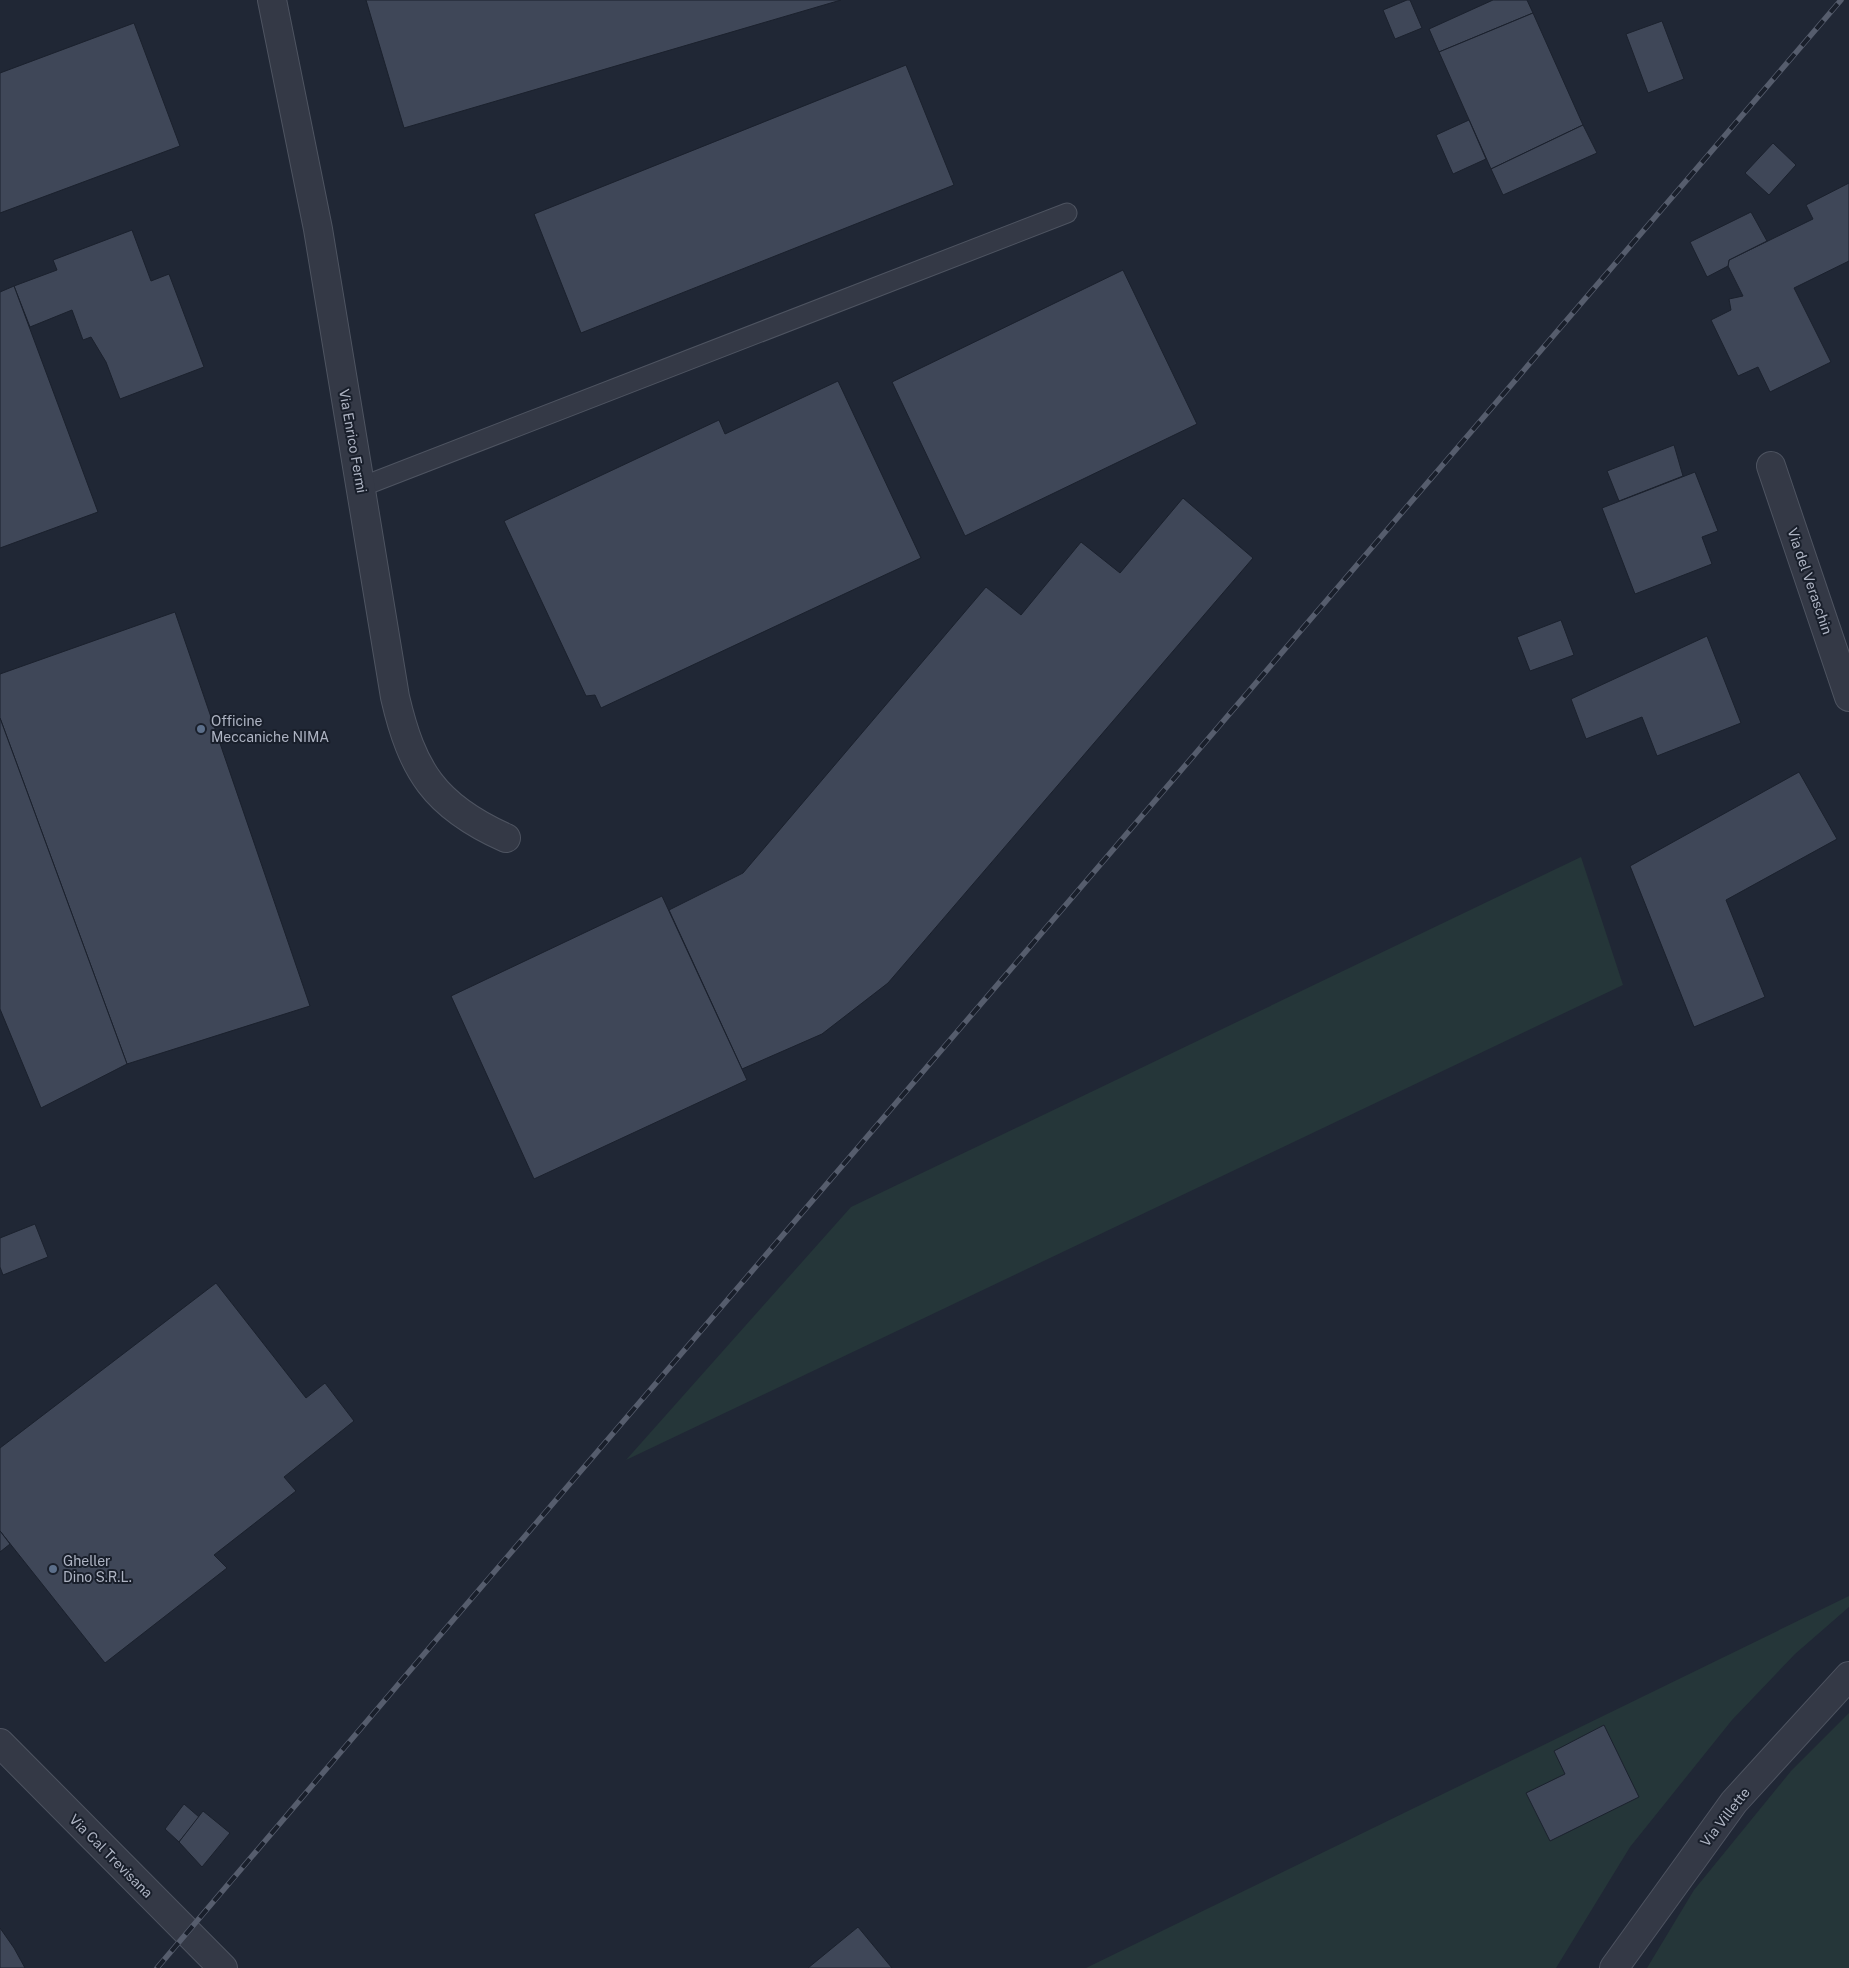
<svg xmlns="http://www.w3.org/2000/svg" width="1849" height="1968" viewBox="0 0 1849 1968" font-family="'Public Sans',sans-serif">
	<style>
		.green { fill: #253639 }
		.building { fill: #3f4758; stroke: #1b212d }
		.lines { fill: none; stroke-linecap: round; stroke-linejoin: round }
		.service-casing { stroke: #4e5461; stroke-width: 21 }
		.minor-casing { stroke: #4e5461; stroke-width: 30 }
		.tertiary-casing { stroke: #4e5461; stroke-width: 30 }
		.service { stroke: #343946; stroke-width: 19 }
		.minor { stroke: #343946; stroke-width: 28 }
		.tertiary { stroke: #343946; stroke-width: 28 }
		.rail-casing { stroke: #565d6d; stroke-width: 5.5 }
		.rail { stroke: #191f2b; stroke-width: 4; stroke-dasharray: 11; stroke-linecap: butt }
		.service-dot { fill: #5c6f8a; stroke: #191f2b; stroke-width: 2 }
		.labels { text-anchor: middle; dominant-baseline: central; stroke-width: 4; stroke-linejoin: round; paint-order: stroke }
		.street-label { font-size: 14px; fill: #aeb4c3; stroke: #191f2b }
		.poi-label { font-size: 14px; fill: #aeb4c3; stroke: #191f2b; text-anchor: start }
	</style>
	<rect width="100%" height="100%" fill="#202735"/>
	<g class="green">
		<polygon points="1581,857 1623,985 626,1460 851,1207"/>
		<polygon points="1849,1596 1849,1607 1795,1654 1732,1720 1630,1847 1556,1968 1086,1968"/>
		<polygon points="1849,1713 1849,1968 1647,1968 1694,1890 1791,1771"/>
	</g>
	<g class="building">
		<polygon points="366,0 841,0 404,128"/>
		<polygon points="1407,0 1410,0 1422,28 1395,39 1383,10"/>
		<polygon points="1493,0 1527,0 1533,13 1439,52 1429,29"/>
		<polygon points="1533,13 1583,125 1491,169 1439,52"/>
		<polygon points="1662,21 1684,79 1648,93 1626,34"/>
		<polygon points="134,23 180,146 0,213 0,73"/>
		<polygon points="906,65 954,185 581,333 534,214"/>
		<polygon points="1469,120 1486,159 1453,174 1436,135"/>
		<polygon points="1583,125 1597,153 1503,195 1491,169"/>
		<polygon points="1773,143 1796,165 1769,195 1745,173"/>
		<polygon points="1849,183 1849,261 1794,288 1831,362 1770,392 1758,367 1738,376 1711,320 1731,310 1729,299 1743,296 1728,266 1729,260 1813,219 1806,205"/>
		<polygon points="1751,212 1767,241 1729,260 1728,266 1707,277 1690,242"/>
		<polygon points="132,230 151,281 169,274 204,367 120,399 106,362 91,337 83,340 72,310 30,327 14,286 57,270 53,260"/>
		<polygon points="1123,270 1197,424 965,536 892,382"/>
		<polygon points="14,286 98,512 0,548 0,292"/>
		<polygon points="838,381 921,558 601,708 595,695 586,696 504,521 719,420 725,434"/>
		<polygon points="1674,445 1683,476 1619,501 1607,471"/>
		<polygon points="1695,472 1718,531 1702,537 1712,564 1635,594 1602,508"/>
		<polygon points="1183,498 1253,558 888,983 822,1034 742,1069 669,910 743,873 986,587 1021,615 1081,542 1120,573"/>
		<polygon points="175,612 310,1006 127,1064 0,718 0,674"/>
		<polygon points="1561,620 1574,655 1530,671 1517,637"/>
		<polygon points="1707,636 1741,723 1657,756 1642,717 1586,739 1571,699"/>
		<polygon points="0,718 127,1064 41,1108 0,1009"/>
		<polygon points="1799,772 1837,839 1726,900 1765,997 1694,1027 1630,866"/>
		<polygon points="662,896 747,1080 534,1179 451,996"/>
		<polygon points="35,1224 48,1257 3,1275 0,1267 0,1238"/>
		<polygon points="216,1283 306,1398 325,1383 354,1421 284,1477 296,1491 214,1555 227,1568 105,1663 0,1531 0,1448"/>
		<polygon points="0,1531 10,1544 0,1552"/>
		<polygon points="1604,1725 1639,1797 1550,1841 1526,1793 1565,1774 1554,1751"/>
		<polygon points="184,1804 199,1817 179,1842 165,1829"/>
		<polygon points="203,1811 230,1833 202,1867 179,1842"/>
		<polygon points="858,1927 892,1968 808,1968"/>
		<polygon points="0,1928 14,1948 25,1968 0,1968"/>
	</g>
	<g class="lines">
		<defs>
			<polyline id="service" points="361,487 1067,213"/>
			<g id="minor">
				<path d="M272 0 318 229 395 697C412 770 434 806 506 838"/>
				<polyline points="1771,466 1849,697"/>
				<polyline points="0,1743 223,1968"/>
			</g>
			<polyline id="tertiary" points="1614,1968 1734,1802 1849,1676"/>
		</defs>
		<use href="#service" class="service-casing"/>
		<use href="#minor" class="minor-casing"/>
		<use href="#tertiary" class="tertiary-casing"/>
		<use href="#service" class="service"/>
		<use href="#minor" class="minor"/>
		<use href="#tertiary" class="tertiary"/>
		<defs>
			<polyline id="rail" points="157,1968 436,1640 1841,0"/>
		</defs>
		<use href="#rail" class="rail-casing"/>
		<use href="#rail" class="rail"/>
	</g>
	<g class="service-dot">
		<circle cx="201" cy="729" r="5"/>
		<circle cx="53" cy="1569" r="5"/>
	</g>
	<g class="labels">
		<g class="street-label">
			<text transform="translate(353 441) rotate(80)">Via Enrico Fermi</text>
			<text transform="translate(1810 581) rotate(71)">Via del Veraschin</text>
			<text transform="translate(1725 1817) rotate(-52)">Via Villette</text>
			<text transform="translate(111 1856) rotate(45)">Via Cal Trevisana</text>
		</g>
		<g class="poi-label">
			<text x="211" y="721">Officine<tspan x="211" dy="16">Meccaniche NIMA</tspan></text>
			<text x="63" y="1561">Gheller<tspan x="63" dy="16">Dino S.R.L.</tspan></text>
		</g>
	</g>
</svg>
